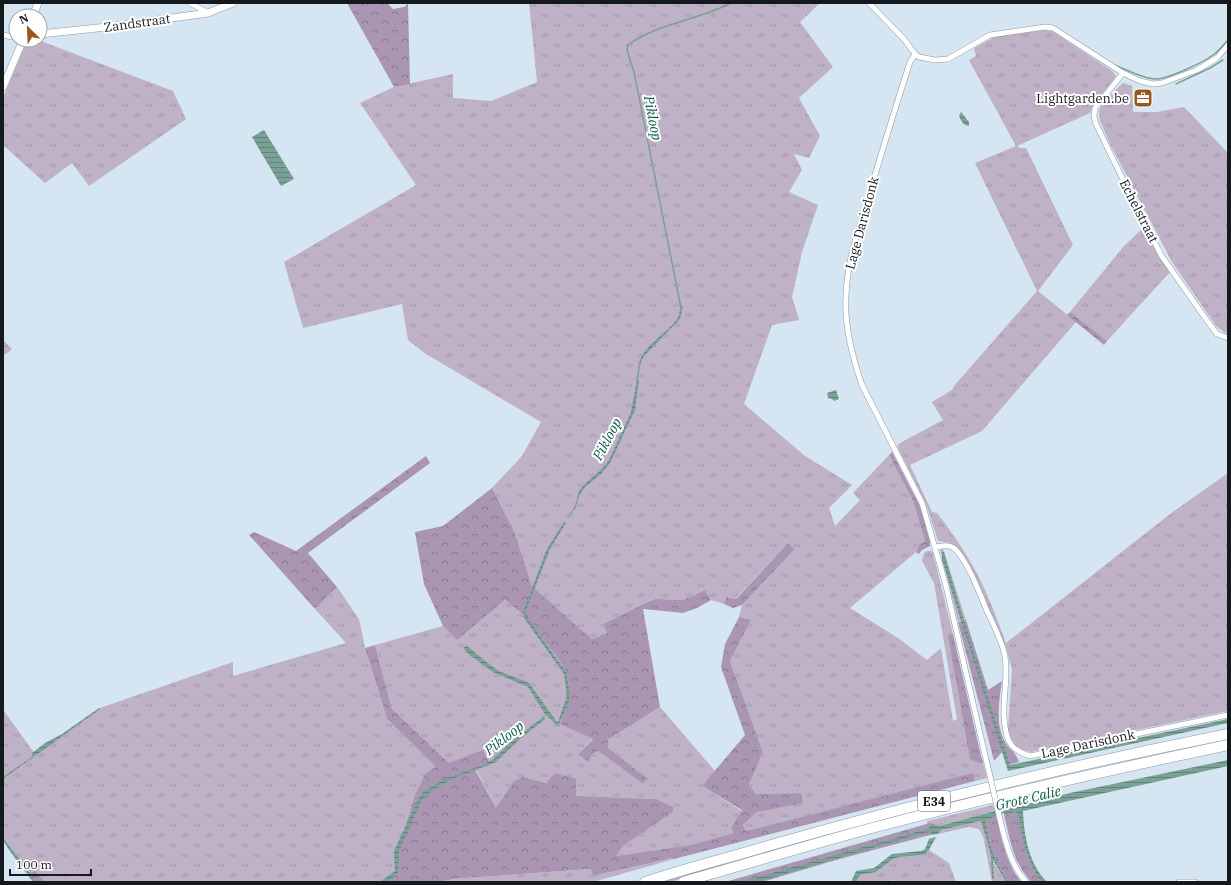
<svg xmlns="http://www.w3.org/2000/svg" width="1231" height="885" viewBox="0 0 1231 885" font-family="'IBM Plex Serif',serif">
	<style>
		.grass { fill: url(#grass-tufts) }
		.forest { fill: url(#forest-crowns) }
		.water { fill: url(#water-rules) }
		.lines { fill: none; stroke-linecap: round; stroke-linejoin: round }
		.stream { stroke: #79a196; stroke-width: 1.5 }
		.street-casing { stroke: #8c99a5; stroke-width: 6 }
		.secondary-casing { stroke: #8c99a5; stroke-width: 8 }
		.highway-casing { stroke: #8c99a5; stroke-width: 11 }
		.street { stroke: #fff; stroke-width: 5 }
		.secondary { stroke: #fff; stroke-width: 7 }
		.highway { stroke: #fff; stroke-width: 10 }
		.street-bridge-casing { stroke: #8c99a5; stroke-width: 6; stroke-linecap: butt }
		.street-bridge { stroke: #fff; stroke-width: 5 }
		.labels { text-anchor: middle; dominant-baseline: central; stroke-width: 4; stroke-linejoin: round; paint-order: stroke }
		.shield { fill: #fff; stroke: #5a5e62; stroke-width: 1 }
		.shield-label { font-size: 12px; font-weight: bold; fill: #14191e }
		.street-label { font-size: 13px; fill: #14191e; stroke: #fff }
		.poi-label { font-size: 13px; fill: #14191e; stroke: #fff; text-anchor: end }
		.water-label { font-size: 14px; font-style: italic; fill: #065c4c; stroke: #fff }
	</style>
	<defs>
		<pattern id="grass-tufts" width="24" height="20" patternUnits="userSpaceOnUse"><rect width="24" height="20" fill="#bfb1c6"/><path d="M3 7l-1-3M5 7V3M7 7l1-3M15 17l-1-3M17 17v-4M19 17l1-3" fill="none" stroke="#a398aa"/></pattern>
		<pattern id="forest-crowns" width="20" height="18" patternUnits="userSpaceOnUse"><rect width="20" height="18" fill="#aa96b3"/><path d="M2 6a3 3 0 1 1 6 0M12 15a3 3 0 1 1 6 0" fill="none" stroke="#897a91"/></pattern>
		<pattern id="water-rules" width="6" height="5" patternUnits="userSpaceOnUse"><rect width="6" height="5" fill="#79a196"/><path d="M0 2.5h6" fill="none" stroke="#62827a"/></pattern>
	</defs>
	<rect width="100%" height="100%" fill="#d6e5f2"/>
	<g class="grass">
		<polygon points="529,3 820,3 800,22 833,67 799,98 820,136 809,158 794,154 802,170 789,192 818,205 802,252 792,297 799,320 772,325 744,404 805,456 852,485 829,508 835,526 860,500 853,493 889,455 913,501 925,541 919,545 916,552 850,608 898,638 927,660 941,648 953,721 957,719 934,583 922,561 924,553 927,551 931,551 933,553 953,634 949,635 979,763 983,763 987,778 975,781 973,774 746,831 743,825 757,812 801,793 756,794 749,785 763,752 730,661 750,621 739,617 742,605 795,549 788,543 735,599 726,597 724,604 711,600 705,590 683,600 655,599 643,604 603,624 607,633 592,639 532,586 515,533 492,488 522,456 541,422 426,354 408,340 402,304 303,328 284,262 416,185 360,103 394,87 453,74 453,98 491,101 537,82"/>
		<path d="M1045 30 1052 31 1111 70 1116 76C1108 89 1096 98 1090 113L1017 146 1020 148H1026L1073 245 1038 291 1076 322 982 431 910 465 932 512 937 513C957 539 976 567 988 597 995 612 1000 628 1006 643L1170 514 1228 473V711L1031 752C1016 750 1011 742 1008 728L1012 669 1005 644H1004L957 548 950 543 938 541 927 507 897 446 900 443 943 420 932 402 952 390 954 386 1037 291 975 163 1016 146 969 60 976 56 974 48 996 36Z"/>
		<polygon points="27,40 38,40 173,91 186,119 89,186 72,163 45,183 3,145 3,98"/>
		<polygon points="1123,83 1132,86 1133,112 1157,112 1184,107 1228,153 1228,335 1216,326 1172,262 1110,144 1100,121 1099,110 1104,101"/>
		<polygon points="1143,228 1170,272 1107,341 1070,312 1124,246"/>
		<polygon points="3,340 12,349 3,356"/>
		<polygon points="943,549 966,620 958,621 940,550"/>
		<polygon points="337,587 359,619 365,648 387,719 436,767 398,869 384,882 45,882 35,870 28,876 3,840 3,712 4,711 35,754 100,708 233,662 233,676 346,643 315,609"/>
		<polygon points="505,600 525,616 556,656 567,673 570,696 593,738 578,754 592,754 598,751 643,784 648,779 607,747 607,741 660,707 715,771 702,786 742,811 731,828 733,833 690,845 616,856 623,846 673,812 656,799 576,796 546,783 523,777 496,808 476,769 449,763 392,709 375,645 443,626 457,639"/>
		<polygon points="989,791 990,794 811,841 670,882 658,882 809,838"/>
		<polygon points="993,805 995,811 938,826 934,824 927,824 927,821"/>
		<polygon points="981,821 991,856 991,862 994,863 1006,882 992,882 983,836 979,829 969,827 938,834 941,830"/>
		<polygon points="929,850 949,863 956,882 896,882 893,880 891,882 856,882 860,875 876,872 893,859 900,857 924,855"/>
		<polygon points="674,858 674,859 593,882 441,882 452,879 592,869 593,876"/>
	</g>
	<g class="forest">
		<polygon points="347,3 387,3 393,9 404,7 408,4 410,84 394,87"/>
		<polygon points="1070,312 1107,341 1104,345 1067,315"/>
		<polygon points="892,452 920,506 930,541 930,546 922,550 919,554 916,552 919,545 925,541 913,501 889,455"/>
		<polygon points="426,456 430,463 308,553 337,587 315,609 249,535 254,532 296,551"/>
		<polygon points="492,488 515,533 532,586 592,639 607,633 603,624 643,604 655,599 683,600 705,590 711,600 697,608 683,613 643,609 660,707 608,740 607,747 648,779 643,784 598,751 592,754 589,762 578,754 593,739 560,724 568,705 570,696 567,673 556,656 525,616 505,600 457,640 443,626 424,584 415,532 443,526"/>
		<polygon points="788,543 795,549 742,605 733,608 724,604 726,597 736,599"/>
		<polygon points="739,617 751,620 730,661 763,752 749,785 756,794 801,793 803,803 757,812 743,825 746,831 973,773 975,781 674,859 673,858 593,876 591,869 452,879 441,882 384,882 398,869 396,859 415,795 426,773 436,767 387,719 365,648 375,645 392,709 449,763 483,750 490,765 476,769 476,771 496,808 514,781 523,777 546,783 555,773 576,779 576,796 656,799 673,807 673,812 623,846 616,856 690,845 733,833 731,828 742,810 702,786 745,735 721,667 725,644"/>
		<path d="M966 620 988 690 1002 681C999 702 995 723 1005 742 1010 751 1016 752 1019 762L1007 765 1003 751 994 761 958 622Z"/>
		<polygon points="953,634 981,756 983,763 979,763 970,759 948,635"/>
		<path d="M1016 812 1018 815C1024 839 1026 863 1042 882H1031C1012 860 1011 842 1004 815Z"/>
		<path d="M996 816C1002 839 1006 863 1021 882H1009C994 860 989 846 986 819Z"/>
		<polygon points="930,823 935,825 930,835 836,860 762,882 725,882"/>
		<polygon points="35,870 45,882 33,882 28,876"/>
	</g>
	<g class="water">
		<path d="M961 112 969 122V126C963 125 961 121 959 116Z"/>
		<polygon points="264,130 294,179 281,186 252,137"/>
		<path d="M681 306H683L680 319 645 355 642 360 639 368H638C641 346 666 335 678 318 680 314 679 310 681 306Z"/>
		<polygon points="637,380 639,380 635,410 610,463 601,474 585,487 579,496 576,507 566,521 575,506 579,491 586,483 604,467 609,460 631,412"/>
		<polygon points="836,390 839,399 834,401 832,399 828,398 827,393"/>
		<polygon points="564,522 566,523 550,549 525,613 526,616 567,673 570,696 568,705 558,726 545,714 528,687 493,672 471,656 465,651 464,647 467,646 490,665 499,671 529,683 557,722 558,722 567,696 564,674 524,618 523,612 547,549"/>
		<path d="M942 552H944C964 624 987 694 1010 765L1228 719V723L1008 771 942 560Z"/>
		<polygon points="99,708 100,709 3,779 3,777 32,757 32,753 45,743 62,734"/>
		<polygon points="543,717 545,718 544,720 521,738 496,762 450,780 433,790 422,800 399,851 398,873 387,882 380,882 395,871 394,851 418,799 424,791 444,779 481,766 492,760 510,743"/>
		<path d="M1228 760V766L1023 811C1024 836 1029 864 1047 882H1042C1026 863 1023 839 1018 815L1016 812 1004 815 1003 810 1070 793Z"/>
		<path d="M995 811 996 816 986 820C989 845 994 860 1009 882H1006L993 860 994 878 992 879 991 856 981 821 941 830 938 834 930 835 931 831 927 832 756 882H740L927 829 933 824 939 826Z"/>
		<polygon points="936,837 929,850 924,855 900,857 893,859 876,872 860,875 856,882 851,882 856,871 874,868 892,854 921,851 925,849 929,839"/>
		<path d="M3 838 37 882H35C28 873 4 847 3 838Z"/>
	</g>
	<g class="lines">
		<g class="stream">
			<path d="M1114 65C1126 69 1143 79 1155 79 1166 80 1204 62 1213 55 1219 51 1223 45 1228 40"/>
			<polyline points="1176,84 1210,68 1223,60"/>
			<path d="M681 308 634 72 627 50 628 45C658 23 699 20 731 3"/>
			<polyline points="637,380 639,368"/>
			<polyline points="994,815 1005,812"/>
		</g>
		<defs>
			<g id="street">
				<polyline points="190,3 208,13"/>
				<polyline points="869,3 904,39 915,54 919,57 935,60 948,59 990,35 1045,27 1053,28 1123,73 1140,81 1153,84 1162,83 1197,70 1217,58 1228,45"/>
				<polyline points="3,35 12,37 16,37"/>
				<path d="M915 54 910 62C896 106 882 151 869 195 859 229 847 260 846 296 844 326 852 356 862 385L922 503 946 586 985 755"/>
				<polyline points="1123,73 1095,108 1094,116 1096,124 1128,190 1161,255 1208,322 1217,334 1228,338"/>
				<path d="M935 547C943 546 949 544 955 549 968 562 980 594 987 611 994 626 1002 641 1005 656 1009 681 1000 707 1006 732 1009 747 1016 751 1030 756L1228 715"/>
				<path d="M1002 828C1007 847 1012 866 1026 882"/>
				<polyline points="1179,882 1195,882"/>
			</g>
			<g id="secondary">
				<polyline points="33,16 38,3"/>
				<polyline points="40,34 107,27 208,13 233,3"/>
				<polyline points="3,87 23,40"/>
			</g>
			<g id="highway">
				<path d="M645 882C684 869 724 859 764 847 917 803 1072 765 1228 734"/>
				<path d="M683 882C746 864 809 845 872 828 990 797 1109 770 1228 745"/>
			</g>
		</defs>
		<use href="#street" class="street-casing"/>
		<use href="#secondary" class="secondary-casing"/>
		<use href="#highway" class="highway-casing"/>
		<use href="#street" class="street"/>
		<use href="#secondary" class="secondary"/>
		<use href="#highway" class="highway"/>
		<defs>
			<polyline id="street-bridge" points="985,755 1002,828"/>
		</defs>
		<use href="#street-bridge" class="street-bridge-casing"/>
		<use href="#street-bridge" class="street-bridge"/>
	</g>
	<defs>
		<symbol id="office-square" viewBox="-11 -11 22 22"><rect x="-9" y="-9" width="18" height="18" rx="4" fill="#97581f" stroke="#fff"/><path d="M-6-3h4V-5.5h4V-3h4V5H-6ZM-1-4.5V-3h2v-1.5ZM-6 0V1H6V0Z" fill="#fff"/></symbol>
	</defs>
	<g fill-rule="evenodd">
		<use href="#office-square" x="1132" y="87" width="22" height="22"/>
	</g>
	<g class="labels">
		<rect class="shield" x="918" y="791" width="32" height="20" rx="3"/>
		<g class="shield-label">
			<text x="934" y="801">E34</text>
		</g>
		<g class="street-label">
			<text transform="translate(137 23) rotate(-8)">Zandstraat</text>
			<text transform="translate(1139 211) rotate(63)">Echelstraat</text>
			<text transform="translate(862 223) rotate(-75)">Lage Darisdonk</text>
			<text transform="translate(1088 744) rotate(-12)">Lage Darisdonk</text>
		</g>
		<g class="poi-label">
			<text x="1129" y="98">Lightgarden.be</text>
		</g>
		<g class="water-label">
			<text transform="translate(653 118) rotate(79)">Pikloop</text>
			<text transform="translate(607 439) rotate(-62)">Pikloop</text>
			<text transform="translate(504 738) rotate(-38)">Pikloop</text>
			<text transform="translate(1028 798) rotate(-13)">Grote Calie</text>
		</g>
	</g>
	<rect width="1231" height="885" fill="none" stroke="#14191e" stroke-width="8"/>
	<g transform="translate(28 28) rotate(336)"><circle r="19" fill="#ffffff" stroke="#a1a3a5"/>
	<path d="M0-3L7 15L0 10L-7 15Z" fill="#97581f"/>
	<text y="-6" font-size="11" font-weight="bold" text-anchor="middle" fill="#14191e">N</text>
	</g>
	<path d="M10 869v6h81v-6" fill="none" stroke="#14191e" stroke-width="2"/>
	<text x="16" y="869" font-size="12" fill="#14191e" stroke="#ffffff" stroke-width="3" paint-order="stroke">100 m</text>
</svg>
